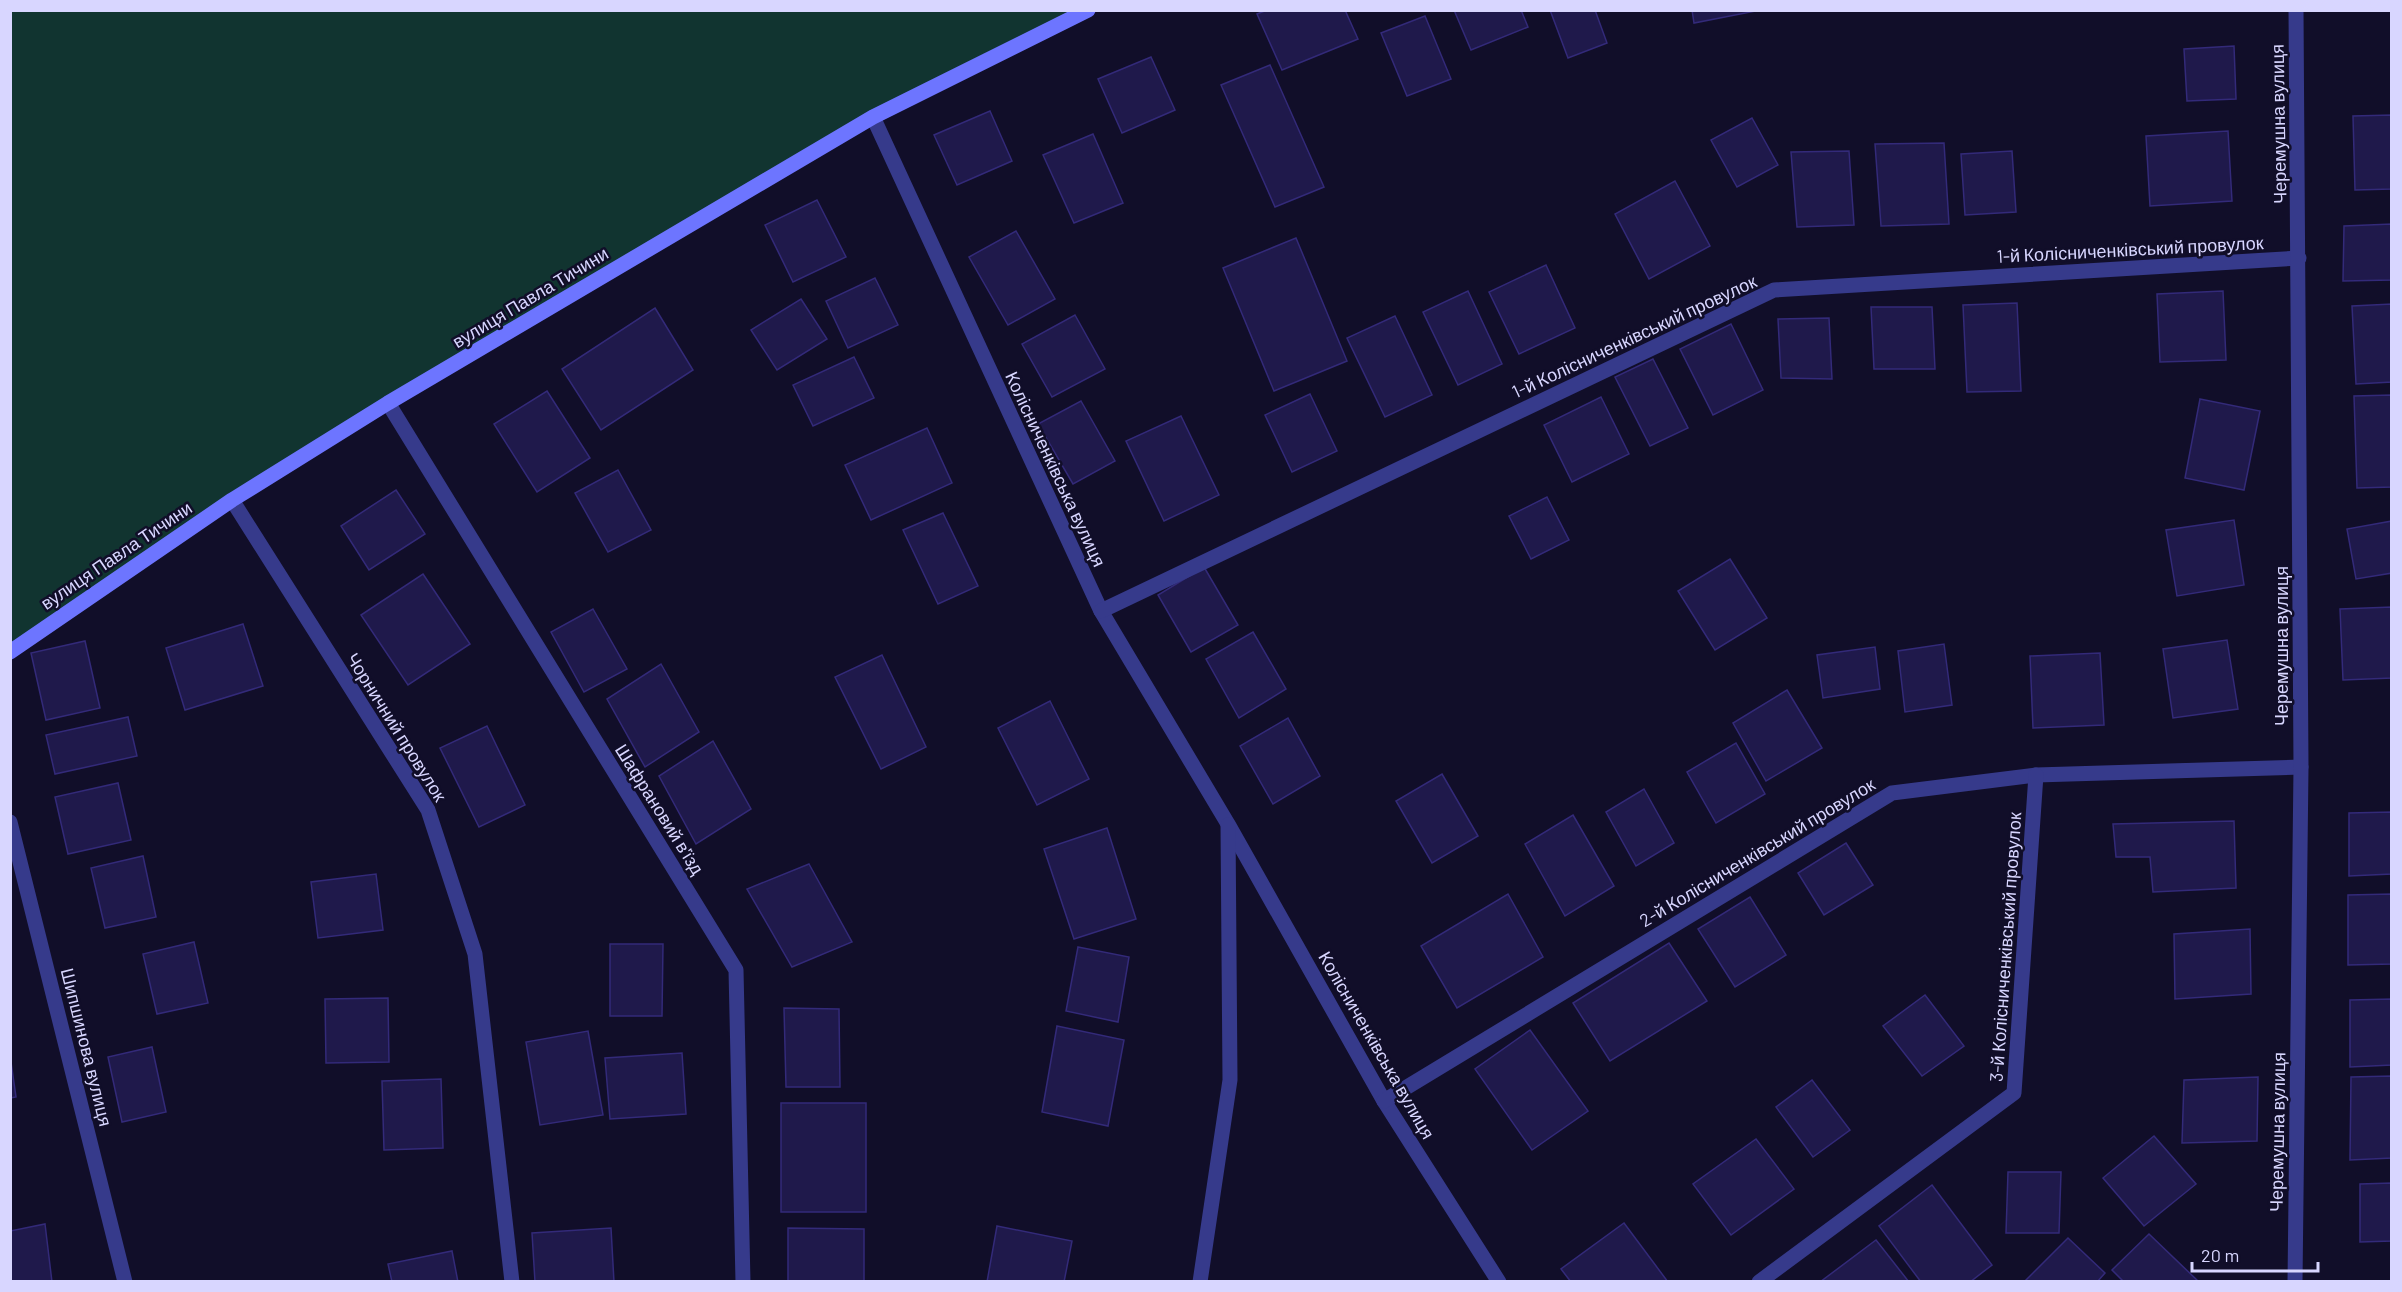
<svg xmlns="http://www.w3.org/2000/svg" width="2402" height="1292" viewBox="0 0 2402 1292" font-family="Barlow,sans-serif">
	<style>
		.green { fill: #113430 }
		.building { fill: #1f194b; stroke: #332a79; stroke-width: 1.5 }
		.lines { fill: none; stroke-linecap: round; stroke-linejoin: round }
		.street { stroke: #363a8b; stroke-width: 15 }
		.secondary { stroke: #6d75ff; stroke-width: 15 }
		.labels { text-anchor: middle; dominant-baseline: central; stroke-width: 5; stroke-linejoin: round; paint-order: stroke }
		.street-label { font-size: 18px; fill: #d8d6ff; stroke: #110e29 }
	</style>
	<rect width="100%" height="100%" fill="#110e29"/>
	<polygon class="green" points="11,11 1088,11 873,117 286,466 11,643"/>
	<g class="building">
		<polygon points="1267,10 1345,10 1358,39 1282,70 1257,14"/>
		<polygon points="1454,10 1521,10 1528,27 1471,50"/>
		<polygon points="1550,10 1595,10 1607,43 1568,58"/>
		<polygon points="1692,10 1756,10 1756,11 1694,23"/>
		<polygon points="1425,16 1451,79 1407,96 1381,33"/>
		<polygon points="2234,46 2236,99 2187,101 2184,49"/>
		<polygon points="1151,57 1175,110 1122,133 1098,79"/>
		<polygon points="1270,65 1324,187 1275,207 1221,85"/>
		<polygon points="990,111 1012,161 957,185 934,135"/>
		<polygon points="2392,115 2392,189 2355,190 2353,116"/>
		<polygon points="1752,118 1778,165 1737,187 1711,140"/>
		<polygon points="2228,131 2232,201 2150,206 2146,136"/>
		<polygon points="1093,134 1123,203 1074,223 1043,155"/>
		<polygon points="1944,143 1949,224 1881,226 1875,144"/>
		<polygon points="1849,151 1854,225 1797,227 1791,152"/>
		<polygon points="2012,151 2016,212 1965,215 1961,154"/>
		<polygon points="1675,181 1710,246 1649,279 1615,214"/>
		<polygon points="817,200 846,257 793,282 765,225"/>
		<polygon points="2392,224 2392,280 2343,281 2344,226"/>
		<polygon points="1016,231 1055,299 1008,325 969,257"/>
		<polygon points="1296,238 1347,361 1274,391 1223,268"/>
		<polygon points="1546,265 1575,328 1519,354 1489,292"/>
		<polygon points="875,278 898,325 848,348 826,301"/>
		<polygon points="1468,291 1502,364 1458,385 1423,312"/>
		<polygon points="2223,291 2226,360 2160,362 2157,294"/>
		<polygon points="801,299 827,339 777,370 751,330"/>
		<polygon points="2017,303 2021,391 1967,392 1963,305"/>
		<polygon points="2392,304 2392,382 2356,384 2352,306"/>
		<polygon points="1871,307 1932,307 1935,369 1874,369"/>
		<polygon points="655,308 693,370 601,430 562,369"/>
		<polygon points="1075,315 1105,369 1052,397 1022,344"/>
		<polygon points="1395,316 1432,395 1385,417 1347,338"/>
		<polygon points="1829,318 1832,379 1781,378 1778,319"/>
		<polygon points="1731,324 1763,390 1713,415 1680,349"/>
		<polygon points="854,357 874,398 813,426 793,385"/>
		<polygon points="1653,359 1688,428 1650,446 1615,377"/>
		<polygon points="547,391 590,458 537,492 494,424"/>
		<polygon points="1310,394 1337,451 1292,472 1265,415"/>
		<polygon points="2392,395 2392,487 2357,488 2354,396"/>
		<polygon points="1601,397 1629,454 1572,482 1544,425"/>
		<polygon points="2200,399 2260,411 2244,490 2185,478"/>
		<polygon points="1081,401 1115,461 1073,484 1038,424"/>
		<polygon points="1181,416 1219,495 1164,521 1126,441"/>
		<polygon points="927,428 952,483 871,520 845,465"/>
		<polygon points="618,470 651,530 608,552 575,493"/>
		<polygon points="396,490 425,534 369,570 341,526"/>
		<polygon points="1547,497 1569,540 1531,559 1509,516"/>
		<polygon points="943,513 978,586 938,604 903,530"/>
		<polygon points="2234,520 2244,585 2177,596 2166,530"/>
		<polygon points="2392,521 2392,573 2356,579 2347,529"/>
		<polygon points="1730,559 1767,618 1715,650 1678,591"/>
		<polygon points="1204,567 1238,625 1191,652 1158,595"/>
		<polygon points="423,574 470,644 408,685 361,615"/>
		<polygon points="2392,607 2392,678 2343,680 2340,609"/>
		<polygon points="593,609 627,669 584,692 551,632"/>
		<polygon points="243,624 263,686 185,710 166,648"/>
		<polygon points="1253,632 1286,689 1239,718 1206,659"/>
		<polygon points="2227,640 2238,709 2173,718 2163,649"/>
		<polygon points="85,641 100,708 46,720 31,653"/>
		<polygon points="1944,644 1952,705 1905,712 1898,651"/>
		<polygon points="1875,647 1880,689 1823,698 1817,655"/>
		<polygon points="2100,653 2104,725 2033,728 2030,656"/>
		<polygon points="882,655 926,747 881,769 835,677"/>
		<polygon points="661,664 699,732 645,767 607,699"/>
		<polygon points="1787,690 1822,748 1766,781 1733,723"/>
		<polygon points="1050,701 1089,779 1037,805 998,728"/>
		<polygon points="128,717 137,756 55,774 46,735"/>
		<polygon points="1288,718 1320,776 1273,804 1240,746"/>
		<polygon points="487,726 525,805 479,827 440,748"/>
		<polygon points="713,741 751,809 696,844 659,776"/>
		<polygon points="1736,743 1765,794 1716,823 1687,772"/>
		<polygon points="1442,774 1478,836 1432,863 1396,801"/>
		<polygon points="118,783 131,840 68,854 55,797"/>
		<polygon points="1644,789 1674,843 1636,866 1606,812"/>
		<polygon points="2392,812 2392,874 2349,876 2349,813"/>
		<polygon points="1573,815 1614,886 1565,916 1525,844"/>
		<polygon points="2234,821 2236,888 2153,892 2150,857 2116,857 2113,824"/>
		<polygon points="1107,828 1136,919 1074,939 1044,849"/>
		<polygon points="1846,843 1873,885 1824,915 1798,873"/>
		<polygon points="143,856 156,917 105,928 91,868"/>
		<polygon points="809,864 852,942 792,967 747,889"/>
		<polygon points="376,874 383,930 318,938 311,882"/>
		<polygon points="1508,894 1543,957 1457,1008 1421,946"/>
		<polygon points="2392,894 2392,964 2348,965 2348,895"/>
		<polygon points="1750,897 1786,955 1735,987 1698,929"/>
		<polygon points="2250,929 2251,994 2175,999 2174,934"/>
		<polygon points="194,942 208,1003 157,1014 143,954"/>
		<polygon points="1669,943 1707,1001 1610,1061 1573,1003"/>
		<polygon points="610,944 663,944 662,1016 610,1016"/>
		<polygon points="1078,947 1129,957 1118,1022 1066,1011"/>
		<polygon points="1925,995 1964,1046 1922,1076 1883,1026"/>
		<polygon points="388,998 389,1062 326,1063 325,999"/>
		<polygon points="2392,999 2392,1065 2350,1067 2350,1000"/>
		<polygon points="784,1008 839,1009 840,1087 786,1087"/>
		<polygon points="1057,1026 1124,1040 1108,1126 1042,1112"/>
		<polygon points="1530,1030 1588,1111 1532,1150 1475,1069"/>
		<polygon points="588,1031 603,1115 540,1125 526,1042"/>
		<polygon points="152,1047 166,1112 122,1122 108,1057"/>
		<polygon points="682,1053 686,1114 610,1119 605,1058"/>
		<polygon points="10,1055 16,1097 10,1098"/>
		<polygon points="2392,1076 2392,1158 2350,1160 2351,1077"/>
		<polygon points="2258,1077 2257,1141 2182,1143 2184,1080"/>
		<polygon points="441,1079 443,1148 384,1150 382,1081"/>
		<polygon points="1812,1080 1850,1130 1813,1157 1776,1107"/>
		<rect x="781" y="1103" width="85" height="109"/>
		<polygon points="2154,1136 2196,1184 2144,1226 2103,1178"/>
		<polygon points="1756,1139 1794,1189 1731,1235 1693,1184"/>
		<polygon points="2008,1172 2061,1172 2059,1233 2006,1233"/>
		<polygon points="2392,1183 2392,1241 2360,1242 2360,1184"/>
		<polygon points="1932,1185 1992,1265 1970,1282 1921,1282 1879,1226"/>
		<polygon points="1624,1223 1668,1282 1571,1282 1561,1269"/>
		<polygon points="45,1224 52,1282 10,1282 10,1231"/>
		<polygon points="997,1226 1072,1241 1064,1282 987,1282"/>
		<polygon points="611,1228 614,1282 535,1282 532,1233"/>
		<polygon points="788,1228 864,1229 864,1282 788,1282"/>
		<polygon points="2149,1234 2199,1282 2124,1282 2112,1270"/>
		<polygon points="2068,1238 2105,1273 2097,1282 2024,1282"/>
		<polygon points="1876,1240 1909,1282 1820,1282"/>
		<polygon points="452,1251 458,1282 392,1282 388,1264"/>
	</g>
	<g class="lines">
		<g class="street">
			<polyline points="873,117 1101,611 1228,824 1384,1101 1499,1282"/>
			<polyline points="388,403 736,970 743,1282"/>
			<polyline points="232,500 428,810 475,954 512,1282"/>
			<polyline points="1101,611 1774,290 2299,258"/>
			<polyline points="10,822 125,1282"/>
			<polyline points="1384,1101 1892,793 2036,775 2301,767"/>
			<polyline points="1200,1282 1230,1080 1228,825"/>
			<polyline points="1759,1282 2014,1093 2036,775"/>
			<polyline points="2295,1282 2301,767 2296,10"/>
		</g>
		<polyline class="secondary" points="10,652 232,500 388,403 873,117 1088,10"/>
	</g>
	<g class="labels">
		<g class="street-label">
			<text transform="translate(2278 124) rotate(-91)">Черемушна вулиця</text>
			<text transform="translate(2130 249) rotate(-3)">1-й Колісниченківський провулок</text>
			<text transform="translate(530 297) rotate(-31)">вулиця Павла Тичини</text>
			<text transform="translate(1634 336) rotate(-25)">1-й Колісниченківський провулок</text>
			<text transform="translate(1056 469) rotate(65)">Колісниченківська вулиця</text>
			<text transform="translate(116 555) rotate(-34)">вулиця Павла Тичини</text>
			<text transform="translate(2281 646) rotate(-90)">Черемушна вулиця</text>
			<text transform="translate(397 727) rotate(58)">Чорничний провулок</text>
			<text transform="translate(660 809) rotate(58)">Шафрановий в'їзд</text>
			<text transform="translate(1757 852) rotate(-31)">2-й Колісниченківський провулок</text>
			<text transform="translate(2005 947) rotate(-86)">3-й Колісниченківський провулок</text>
			<text transform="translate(1377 1045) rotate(60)">Колісниченківська вулиця</text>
			<text transform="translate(87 1047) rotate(76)">Шипшинова вулиця</text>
			<text transform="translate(2277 1132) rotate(-89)">Черемушна вулиця</text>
		</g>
	</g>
	<rect width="2402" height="1292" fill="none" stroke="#d8d6ff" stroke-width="24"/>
	<path d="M2192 1262v9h126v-9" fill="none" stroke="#d8d6ff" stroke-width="3"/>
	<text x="2201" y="1262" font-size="18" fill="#d8d6ff" stroke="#110e29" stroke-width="4.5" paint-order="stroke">20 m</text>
</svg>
